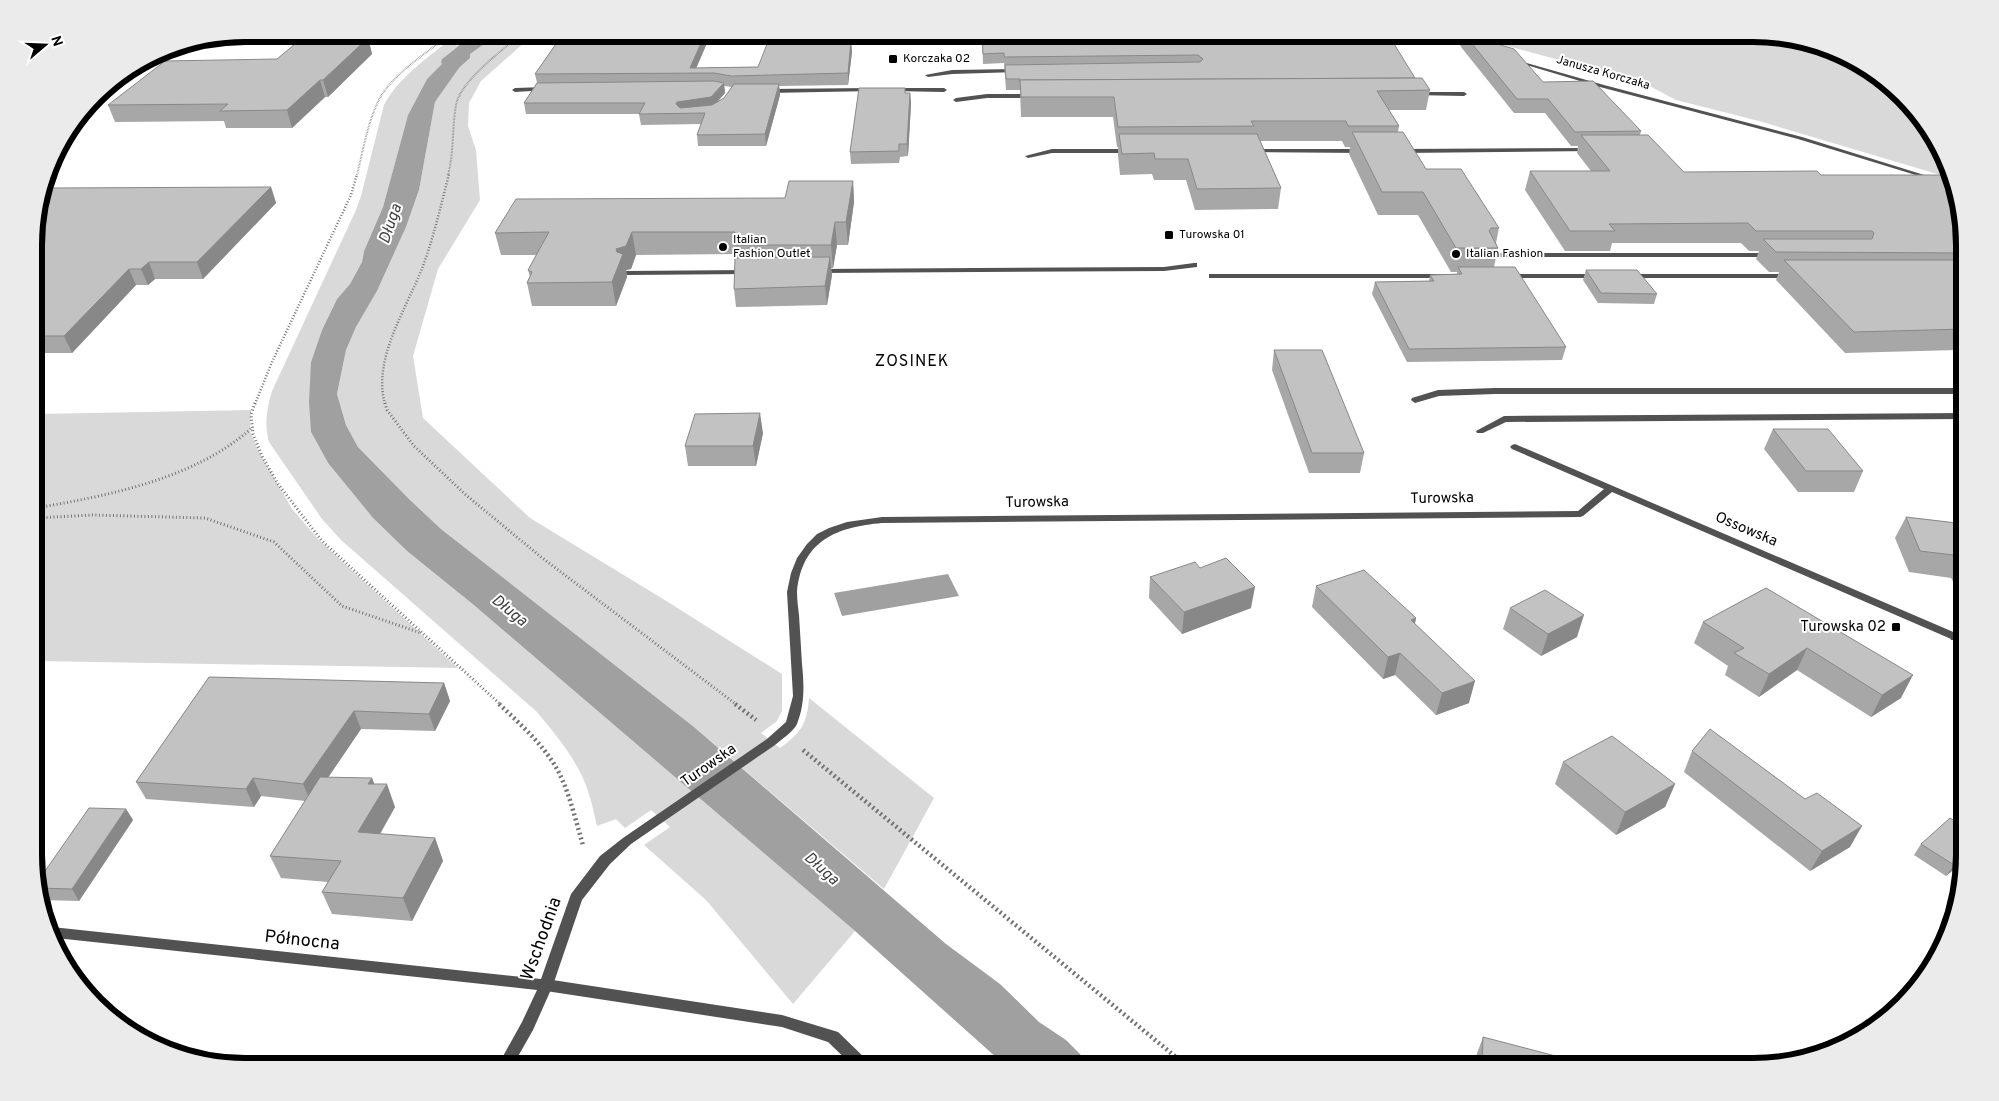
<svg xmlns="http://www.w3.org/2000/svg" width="1999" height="1101" viewBox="0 0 1999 1101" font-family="Overpass,sans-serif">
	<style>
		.green { fill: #d9d9d9 }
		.water { fill: #a0a0a0 }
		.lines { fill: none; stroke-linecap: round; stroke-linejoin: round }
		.path-far3 { stroke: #747474; stroke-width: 2; stroke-dasharray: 0.5 1; stroke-linecap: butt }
		.path-far2 { stroke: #747474; stroke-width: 2.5; stroke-dasharray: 1 2; stroke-linecap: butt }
		.path-far1 { stroke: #747474; stroke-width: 3; stroke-dasharray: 1 2.5; stroke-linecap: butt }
		.path { stroke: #747474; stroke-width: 4.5; stroke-dasharray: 2 3; stroke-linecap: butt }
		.lane { fill: #525252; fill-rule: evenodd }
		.street { fill: #525252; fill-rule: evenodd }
		.wall { fill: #a7a7a7; fill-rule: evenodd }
		.shaded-wall { fill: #888 }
		.building { fill: #c2c2c2; stroke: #888 }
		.poi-dot { fill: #000; stroke: #fff; stroke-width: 2 }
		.labels { text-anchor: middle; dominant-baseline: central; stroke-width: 4; stroke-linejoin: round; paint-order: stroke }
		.far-poi-label { font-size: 12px; fill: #000; stroke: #fff; text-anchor: start }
		.far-street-label { font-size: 12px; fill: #000; stroke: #fff }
		.street-label { font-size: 15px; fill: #000; stroke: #fff }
		.poi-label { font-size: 15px; fill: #000; stroke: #fff; text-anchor: end }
		.water-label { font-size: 16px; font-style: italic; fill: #414141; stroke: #fff }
		.neighbourhood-label { font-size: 16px; letter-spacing: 1px; fill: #000; stroke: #fff }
		.near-street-label { font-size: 18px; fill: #000; stroke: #fff }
		.rim { fill: none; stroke: #000; stroke-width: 6 }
	</style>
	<rect width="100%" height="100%" fill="#fff"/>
	<g class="green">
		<path d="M457 34H479L466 39 442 59 443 64 427 79 408 115 383 207 364 251 362 262 350 284 337 299 322 330 311 362V432L328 463 373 518 407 551 475 606 855 931 793 1004 706 900 644 845 670 827 651 810 625 828 616 819 597 826C594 814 592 802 588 791 578 761 557 736 537 712L341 540 322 519 269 442C264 423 267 409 272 391L356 210 361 196 384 105C400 75 432 55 457 34Z"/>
		<path d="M498 34H534L481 81 469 103 468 126 476 150 480 200 438 269 413 356 423 418 530 518 668 602 782 674V711L777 721 761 733 780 748C801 733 807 724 809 698L934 798 884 889 694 727 441 529 409 499 358 447 346 425 337 394 346 350 356 327 377 291 406 227 419 190 435 102 459 68 470 58 469 54Z"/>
		<polygon points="1462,34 1754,34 1812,43 1859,62 1930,128 1954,179 1759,121 1676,100 1642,82"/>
		<polygon points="251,410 250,431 258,450 292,509 319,540 458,668 36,661 36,414"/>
	</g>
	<g class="water">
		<polygon points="479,34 498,34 470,54 470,58 459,68 435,102 419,190 406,227 377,291 356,327 346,350 337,394 346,425 358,447 409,499 441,529 694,727 946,944 1000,984 1039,1022 1066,1040 1093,1067 1007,1067 855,931 475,606 407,551 373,518 328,463 311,432 309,402 311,362 322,330 337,299 350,284 362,262 364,251 383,207 408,115 427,79 442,64 441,62 442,59 467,39"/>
		<polygon points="948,574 959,596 842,616 834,593"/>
	</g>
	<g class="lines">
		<g class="path-far3">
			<polyline points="359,35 460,41 560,40"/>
			<polyline points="819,38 870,38"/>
			<polyline points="706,39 773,38"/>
			<path d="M357 175C363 151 369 114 383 93 399 70 428 52 450 34"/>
			<path d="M448 175C454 152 452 128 456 105 460 81 503 50 521 34"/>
		</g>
		<g class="path-far2">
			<polyline points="255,404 272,362 351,195 357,174"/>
			<path d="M385 404C372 359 407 308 423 266 434 236 441 205 449 174"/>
		</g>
		<g class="path-far1">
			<polyline points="255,403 251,414 253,434 262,456 278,484 322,541 501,705"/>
			<polyline points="385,403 387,410 414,446 466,495 541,557 737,705"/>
			<path d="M36 508C111 495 195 479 253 427"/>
			<polyline points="36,518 92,515 205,518 274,542 342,606 421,633"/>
		</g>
		<g class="path">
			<path d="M499 704C517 721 536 738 550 758 568 783 574 816 583 845"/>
			<polyline points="735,704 756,720"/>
			<polyline points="803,750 1188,1067"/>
		</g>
		<g class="lane">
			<polygon points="1019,69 1022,71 1021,72 952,74 928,77 925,75 952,70"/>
			<polygon points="546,87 549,89 548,90 515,92 512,90 515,88"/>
			<polygon points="871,88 873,89 873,91 768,93 765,91 768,89"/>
			<polygon points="893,88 944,88 947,90 944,92 891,91 891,89"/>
			<polygon points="1415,92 1464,92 1467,94 1464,96 1413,95 1413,93"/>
			<polygon points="987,94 1033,94 1036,96 1033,98 987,98 956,102 953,100 956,98"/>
			<polygon points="1590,148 1593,150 1592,151 1402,153 1399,151 1402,149"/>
			<polygon points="1052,149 1130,149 1133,151 1130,153 1052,153 1028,158 1025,156"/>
			<polygon points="1252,149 1363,149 1366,151 1363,153 1250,152 1250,150"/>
			<polygon points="1486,253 1771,253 1775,255 1771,257 1493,257 1490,260 1486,258"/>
			<polygon points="1194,263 1197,263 1197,267 1164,271 818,273 814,271 818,269 1164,267"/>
			<polygon points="748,270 752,272 751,274 626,275 622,273 626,271"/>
			<polygon points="1209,274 1444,274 1448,276 1444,278 1209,278"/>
			<polygon points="1505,274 1596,274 1600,276 1596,278 1508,278 1504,276"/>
			<polygon points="1625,274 1791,274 1795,276 1791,278 1628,278 1624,276"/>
			<polygon points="1495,388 1965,388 1965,394 1495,394 1439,396 1415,403 1411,400 1412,398 1438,390"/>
			<polygon points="1965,413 1965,419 1506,422 1483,433 1477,433 1476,431 1504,416"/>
			<path d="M1965 623V633L1959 640H1951L1950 637C1953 632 1959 624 1965 623Z"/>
			<polygon points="546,979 782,1015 838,1032 869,1062 871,1067 854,1067 828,1042 782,1027 546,991 541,989 539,985 541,981"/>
		</g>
		<g class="street">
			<polygon points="1356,37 1447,37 1478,48 1475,50 1447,41 1354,40 1354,38"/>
			<polygon points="994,38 996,39 996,41 892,43 889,41 892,39"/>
			<polygon points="1513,59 1604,85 1802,137 1937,179 1932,180 1798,139 1600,87 1513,61"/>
			<path d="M1515 444 1965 637V645L1612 492 1583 516 1580 517 882 523C837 527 802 540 797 592 797 599 798 607 799 615 800 631 801 648 802 664 804 685 805 704 797 724 793 732 782 739 775 745L631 844 610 864 582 900 553 985 533 1030 512 1067H497L522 1022 537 990 56 938 52 927 541 979 571 894 600 856 623 838 767 739 786 722 793 696 787 592 791 573 797 558 807 544 817 534 829 528 847 522 882 517 1578 511 1604 489 1512 449 1510 447 1512 445Z"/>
		</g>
	</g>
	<g class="wall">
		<path d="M563 34H711L696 68 758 67 824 34 822 41H851L852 52 848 85 779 86 780 95 766 146H698L697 135 701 124 641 125 639 114H526L524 103 537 83 535 74ZM724 86 732 87 724 98 717 102 725 93Z"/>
		<polygon points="972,34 1364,34 1367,39 1430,90 1426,110 1389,110 1399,126 1398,132 1426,169 1499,228 1496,243 1498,248 1494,267 1566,347 1562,360 1407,362 1372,294 1375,282 1429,281 1430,275 1457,274 1457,272 1451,272 1418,215 1378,215 1349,154 1350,147 1345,147 1342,141 1260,141 1281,188 1278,209 1195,210 1186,180 1154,180 1152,174 1120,175 1118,155 1118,147 1117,147 1113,117 1021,117 1020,90 1006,90 1004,63 983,64 982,34"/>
		<polygon points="1464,34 1543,82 1641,131 1640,135 1684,172 1821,175 1965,232 1965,357 1957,350 1845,353 1776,280 1779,272 1769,272 1756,259 1759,251 1749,251 1741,243 1612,243 1610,251 1565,251 1525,190 1530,171 1591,171 1577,153 1578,146 1571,146 1545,113 1514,113 1461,47"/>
		<polygon points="368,38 372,54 328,97 325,97 292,128 226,128 224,121 115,122 108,105 277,59"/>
		<polygon points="905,93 910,93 911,104 908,156 900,157 899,163 851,164 850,152"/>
		<polygon points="853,181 854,202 848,245 837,245 833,268 831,268 832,275 827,305 736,307 734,289 736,258 736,254 636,255 631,269 626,270 627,277 616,306 532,306 527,283 530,277 528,270 536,255 501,255 495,233 785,198"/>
		<polygon points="271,187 276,203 203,279 155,279 148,285 136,285 72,353 36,353 36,218"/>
		<polygon points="1586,270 1657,294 1654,304 1598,303 1583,280"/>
		<polygon points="1274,350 1364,453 1360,473 1309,473 1272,370"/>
		<polygon points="1773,429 1863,471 1854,492 1798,492 1764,449"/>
		<polygon points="763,433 756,466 688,466 685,446"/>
		<polygon points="1906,517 1965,524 1965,585 1954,583 1951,578 1909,572 1895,538"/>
		<polygon points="1200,568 1251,608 1182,634 1149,598 1150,577"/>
		<polygon points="1316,586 1416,618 1415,624 1469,703 1436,715 1395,675 1383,679 1312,607"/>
		<polygon points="1766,588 1901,698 1871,717 1797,670 1759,697 1725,675 1728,666 1694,643 1703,622"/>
		<polygon points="1510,608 1577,637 1541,656 1503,629"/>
		<polygon points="209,677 444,683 450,701 435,731 361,729 328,778 372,778 374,784 395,807 380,834 435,838 443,861 412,921 332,914 322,892 328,882 281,878 270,856 305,801 261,796 254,807 146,799 136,782"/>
		<polygon points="1692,751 1805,799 1850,847 1810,871 1684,772"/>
		<polygon points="1563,762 1675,784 1665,807 1616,835 1555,784"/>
		<polygon points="126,809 133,820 79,901 42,900 36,884"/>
		<polygon points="1965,827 1965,860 1946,876 1914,855 1921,844"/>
		<polygon points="1483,1037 1571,1067 1475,1067 1475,1059"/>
	</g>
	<g class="shaded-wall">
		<polygon points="705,34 711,34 694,73 690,68"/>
		<polygon points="820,34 824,34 819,52 818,41"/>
		<polygon points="368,38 372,54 328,97 323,80"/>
		<polygon points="851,41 852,52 848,85 848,73"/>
		<polygon points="320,80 325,97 292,128 287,110"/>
		<polygon points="724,83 725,93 712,108 679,113 676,104 677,102"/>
		<polygon points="779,84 780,95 766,146 765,134"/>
		<polygon points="910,93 911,104 908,156 907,144"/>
		<polygon points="853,181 854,202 848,245 846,222"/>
		<polygon points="271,187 276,203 203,279 197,262"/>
		<polygon points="835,222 837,245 833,268 831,245"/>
		<polygon points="632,232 636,255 631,269 626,270 627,277 616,306 612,282 616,249"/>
		<polygon points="830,257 832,275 827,305 825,286"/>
		<polygon points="149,262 155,279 148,285 141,269"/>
		<polygon points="129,269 136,285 72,353 64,336"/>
		<polygon points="760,413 763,433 756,466 753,446"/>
		<polygon points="1255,587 1251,608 1182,634 1184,612"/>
		<polygon points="1584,615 1577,637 1541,656 1548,634"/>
		<polygon points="1416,618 1411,640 1411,620"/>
		<polygon points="1807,648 1797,670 1759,697 1769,674"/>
		<polygon points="1400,653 1395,675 1383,679 1388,657"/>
		<polygon points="1913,675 1901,698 1871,717 1882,695"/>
		<polygon points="1475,681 1469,703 1436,715 1442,693"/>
		<polygon points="444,683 450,701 435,731 429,714"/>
		<polygon points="354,711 361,729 311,802 303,784"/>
		<polygon points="253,778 261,796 254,807 246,789"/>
		<polygon points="372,778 379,797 387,784 395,807 368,855 358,832 368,784"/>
		<polygon points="1675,784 1665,807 1616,835 1625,812"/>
		<polygon points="126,809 133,820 79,901 72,889"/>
		<polygon points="1862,826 1850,847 1810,871 1822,851"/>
		<polygon points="435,838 443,861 412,921 403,898"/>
		<polygon points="1965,855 1965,860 1946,876 1954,865"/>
	</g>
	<g class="building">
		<polygon points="563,34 705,34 690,68 758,67 771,34 820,34 818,41 851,41 848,73 731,76 714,73 535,74"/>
		<polygon points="1364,34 1367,39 1391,39 1415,78 1020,80 1020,82 1020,79 1006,79 1005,65 1200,62 1203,59 1198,55 1004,57 1004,53 983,54 982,35"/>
		<polygon points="1464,34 1514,49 1543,82 1593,81 1641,131 1575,132 1548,99 1517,99"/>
		<polygon points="368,38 323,80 320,80 287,110 220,111 228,104 108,105 165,61 277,59 301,39"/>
		<polygon points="1422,78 1430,90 1377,91 1399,126 1348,126 1346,121 1251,121 1254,126 1118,127 1114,97 1021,97 1020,80"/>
		<polygon points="714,81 724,83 711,97 677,102 676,104 680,108 712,105 724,98 734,84 779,84 765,134 697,135 705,113 639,114 645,103 524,103 537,83"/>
		<polygon points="859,88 905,88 905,93 910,93 907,144 899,144 899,151 850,152"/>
		<polygon points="1352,132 1403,132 1426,169 1461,169 1499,228 1491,228 1489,231 1498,248 1456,248 1423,192 1382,192"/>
		<polygon points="1119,134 1257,134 1281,188 1197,189 1188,159 1155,159 1154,153 1122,154"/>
		<polygon points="1581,135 1648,135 1684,172 1817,171 1821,175 1953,175 1954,178 1965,232 1965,253 1776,252 1763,239 1872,239 1874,233 1872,231 1756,231 1748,223 1609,224 1615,231 1570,231 1530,171 1610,171"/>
		<polygon points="789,181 853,181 846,222 835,222 831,245 735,245 735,232 632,232 626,246 616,249 617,252 623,254 612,282 527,283 532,272 528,270 549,232 495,233 516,199 785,198"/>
		<polygon points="271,187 197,262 149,262 141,269 129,269 64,336 36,336 36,218 43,192 49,188"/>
		<polygon points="830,257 825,286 734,289 735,258"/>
		<polygon points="1784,260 1965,260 1965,329 1854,332"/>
		<polygon points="1458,267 1515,267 1566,347 1409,349 1375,282 1434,281 1430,275 1462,274"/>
		<polygon points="1586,270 1637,270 1657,294 1601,293"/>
		<polygon points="1274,350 1322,350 1364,453 1312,453"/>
		<polygon points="760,413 753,446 685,446 695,414"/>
		<polygon points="1773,429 1828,429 1863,471 1806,471"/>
		<polygon points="1906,517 1965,524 1965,561 1962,556 1920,551"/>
		<polygon points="1226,558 1255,587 1184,612 1150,577 1195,562 1200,568"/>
		<polygon points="1364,570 1416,618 1411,620 1475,681 1442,693 1400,653 1388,657 1316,586"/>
		<polygon points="1766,588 1913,675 1882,695 1807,648 1769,674 1734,653 1744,648 1703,622"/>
		<polygon points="1545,590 1584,615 1548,634 1510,608"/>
		<polygon points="209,677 444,683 429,714 354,711 303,784 253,778 246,789 136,782"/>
		<polygon points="1710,729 1805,799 1817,793 1862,826 1822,851 1692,751"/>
		<polygon points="1612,736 1675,784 1625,812 1563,762"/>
		<polygon points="320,777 372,778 368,784 387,784 358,832 435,838 403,898 322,892 341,861 270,856"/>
		<polygon points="89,808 126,809 72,889 38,888 36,884"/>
		<polygon points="1950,818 1965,827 1965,855 1954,865 1921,844"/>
		<polygon points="1483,1037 1571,1060 1571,1067 1482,1067"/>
	</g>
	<g class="poi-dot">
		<rect x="888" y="54" width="10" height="10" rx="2.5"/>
		<rect x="1164" y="230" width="10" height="10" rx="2.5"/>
		<circle cx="723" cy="247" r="5"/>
		<circle cx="1456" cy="254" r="5"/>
		<rect x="1891" y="622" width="10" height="10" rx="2.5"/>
	</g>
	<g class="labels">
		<g class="far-poi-label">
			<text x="903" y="59">Korczaka 02</text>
			<text x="1179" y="235">Turowska 01</text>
			<text x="733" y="240">Italian<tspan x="733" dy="14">Fashion Outlet</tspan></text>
			<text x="1466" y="254">Italian Fashion</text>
		</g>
		<g class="far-street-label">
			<text transform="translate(1603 73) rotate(16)">Janusza Korczaka</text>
		</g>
		<g class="street-label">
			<text transform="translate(1442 499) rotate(-1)">Turowska</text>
			<text transform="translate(1037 503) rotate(-1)">Turowska</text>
			<text transform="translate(1746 530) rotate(23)">Ossowska</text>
			<text transform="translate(709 766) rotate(-35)">Turowska</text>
		</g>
		<g class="poi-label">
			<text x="1886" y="627">Turowska 02</text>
		</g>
		<g class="water-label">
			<text transform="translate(391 224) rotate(-71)">Długa</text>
			<text transform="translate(509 611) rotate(39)">Długa</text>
			<text transform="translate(821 869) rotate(42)">Długa</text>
		</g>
		<g class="neighbourhood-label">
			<text x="912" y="362">ZOSINEK</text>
		</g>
		<g class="near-street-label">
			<text transform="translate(542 939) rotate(-70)">Wschodnia</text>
			<text transform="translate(302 941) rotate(6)">Północna</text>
		</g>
	</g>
	<path d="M0 0H1999V1101H0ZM245 42H1753A203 203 0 0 1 1956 245V855A203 203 0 0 1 1753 1058H245A203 203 0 0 1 42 855V245A203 203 0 0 1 245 42Z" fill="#ebebeb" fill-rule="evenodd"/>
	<path class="rim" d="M245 42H1753A203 203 0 0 1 1956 245V855A203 203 0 0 1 1753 1058H245A203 203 0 0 1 42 855V245A203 203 0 0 1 245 42Z"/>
	<g transform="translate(45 45) rotate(71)" stroke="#ffffff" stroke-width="4" paint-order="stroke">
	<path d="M0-4L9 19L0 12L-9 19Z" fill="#000000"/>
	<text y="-8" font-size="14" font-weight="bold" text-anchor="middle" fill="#000000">N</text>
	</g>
</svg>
